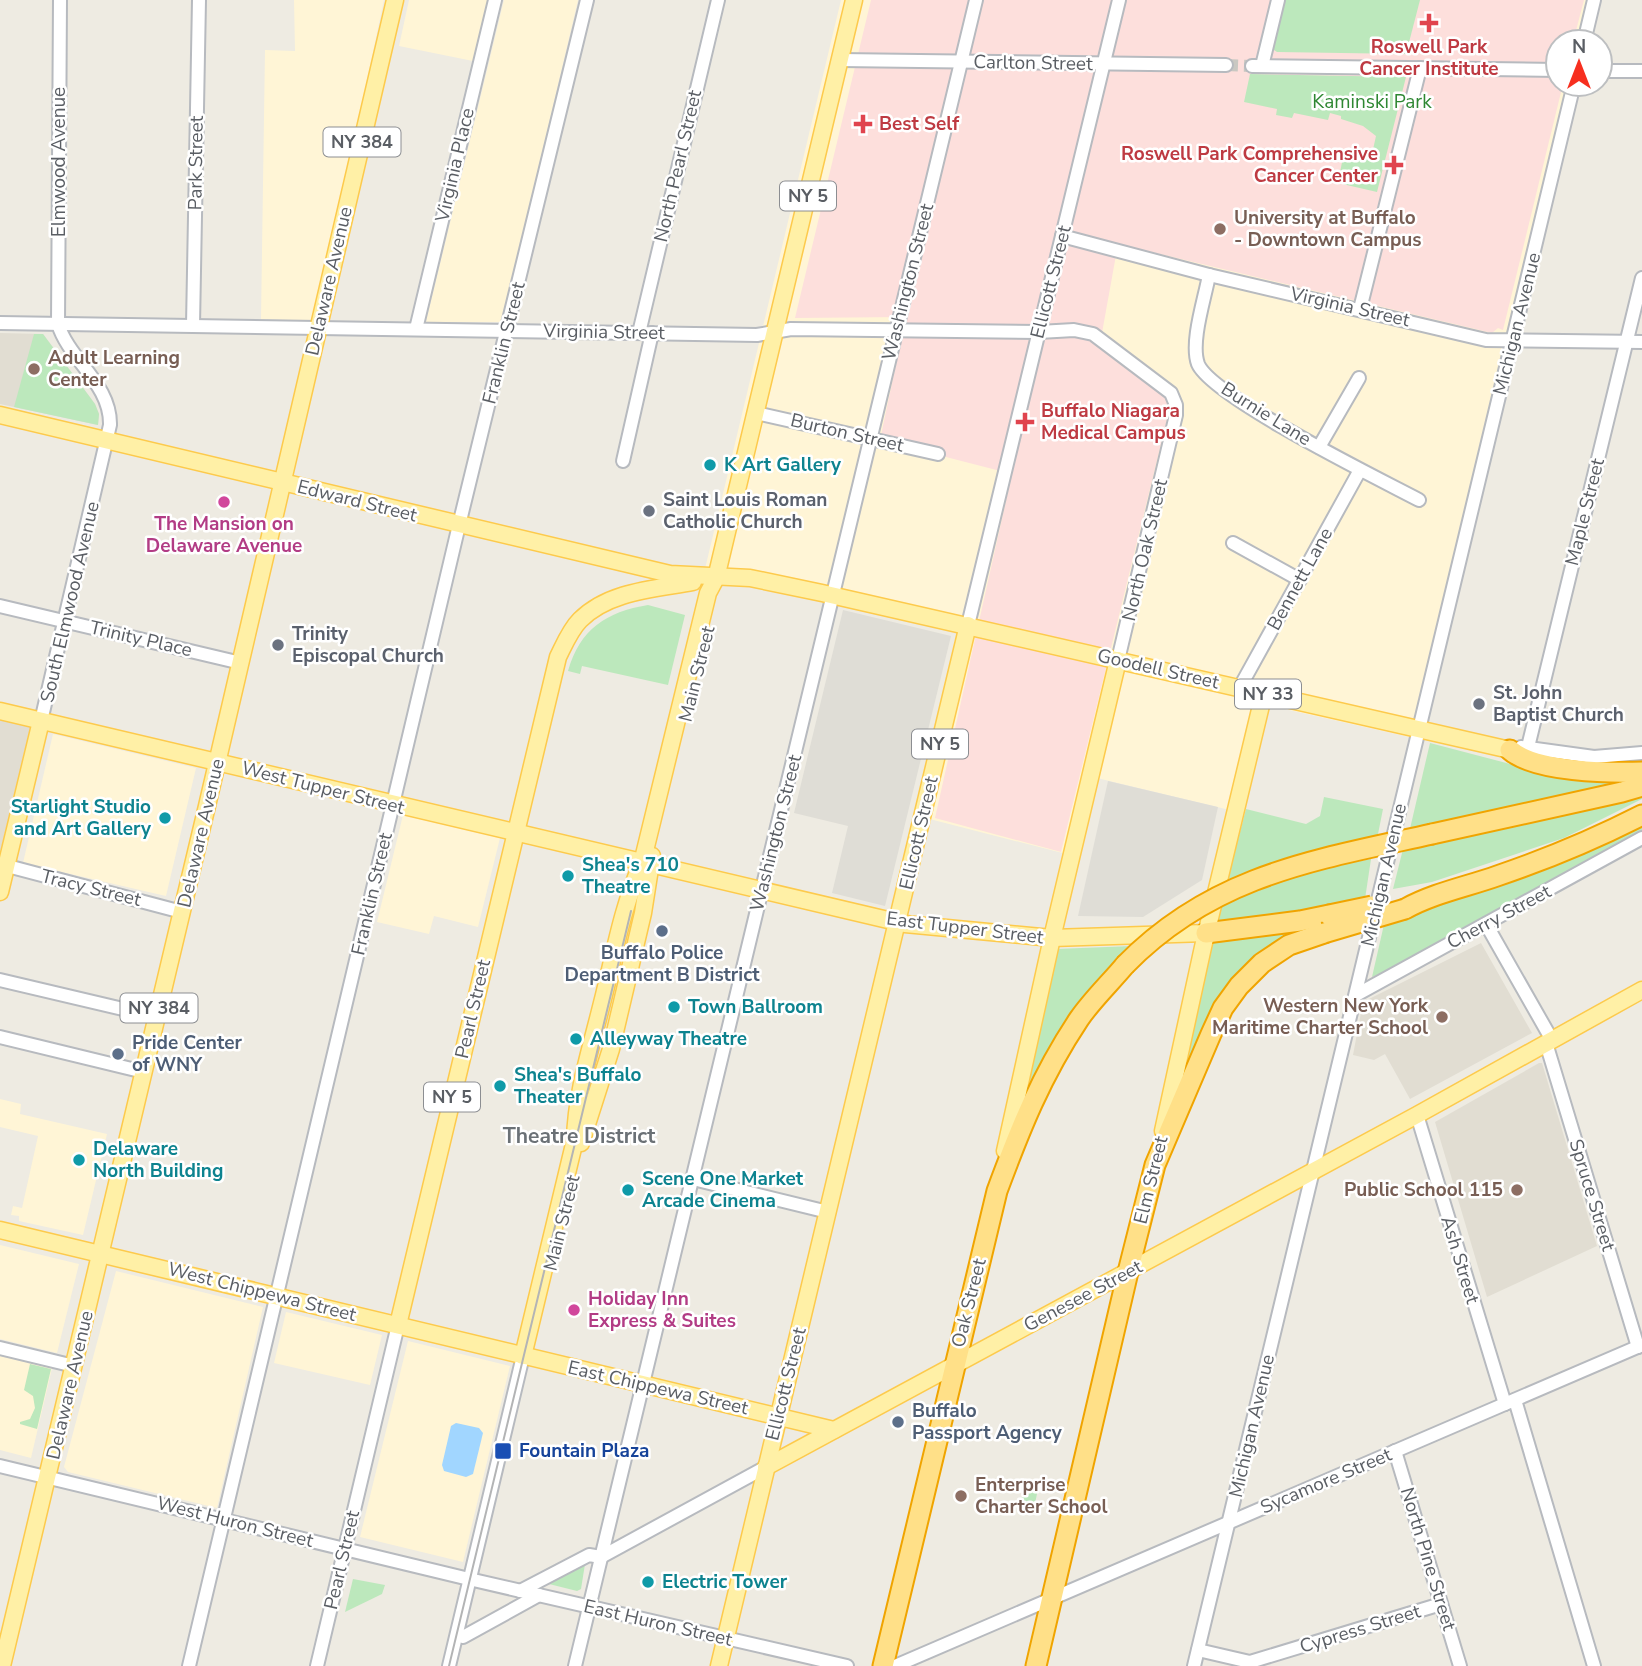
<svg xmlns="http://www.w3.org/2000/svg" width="1642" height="1666" viewBox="0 0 1642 1666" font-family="'Nunito Sans',sans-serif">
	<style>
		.commercial { fill: #fff5d6 }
		.industrial { fill: #dfddd6 }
		.education { fill: #e1ddd2 }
		.medical { fill: #fddfdc }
		.green { fill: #bce8bc }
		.water { fill: #a1d6ff }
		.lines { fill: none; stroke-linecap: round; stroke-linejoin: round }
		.minor-tunnel { stroke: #c9c8c2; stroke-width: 12; stroke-dasharray: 12 6; stroke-linecap: butt }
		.minor-casing { stroke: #b7babf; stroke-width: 16 }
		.major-casing { stroke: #fdca4c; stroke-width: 19 }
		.highway-casing { stroke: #f0a400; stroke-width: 23 }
		.minor { stroke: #fff; stroke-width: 12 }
		.major { stroke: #fff0a6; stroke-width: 16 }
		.highway { stroke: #ffe088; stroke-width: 19 }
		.tram { stroke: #b3b4b5; stroke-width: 2 }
		.highway-bridge-casing { stroke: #f0a400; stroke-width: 23; stroke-linecap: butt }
		.highway-bridge { stroke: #ffe088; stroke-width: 19 }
		.health-dot { fill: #e0444e; stroke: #fff; stroke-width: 2.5 }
		.education-dot { fill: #8d6e63; stroke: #fff; stroke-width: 2.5 }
		.culture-dot { fill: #0f9aa8; stroke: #fff; stroke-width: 2.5 }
		.hotel-dot { fill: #d1479c; stroke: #fff; stroke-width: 2.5 }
		.worship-dot { fill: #6b7280; stroke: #fff; stroke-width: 2.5 }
		.service-dot { fill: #5c6f8a; stroke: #fff; stroke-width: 2.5 }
		.transit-dot { fill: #1a4fb4; stroke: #fff; stroke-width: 2.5 }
		.labels { text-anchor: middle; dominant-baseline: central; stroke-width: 5; stroke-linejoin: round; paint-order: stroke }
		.shield { fill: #fff; stroke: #8c8e92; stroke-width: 2 }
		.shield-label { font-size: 18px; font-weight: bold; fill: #5a5e64 }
		.health-label { font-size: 19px; font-weight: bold; fill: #be3a42; stroke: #fff; text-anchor: start }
		.street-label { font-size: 19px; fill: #5a5e64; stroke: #fff }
		.park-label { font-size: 19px; fill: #2e8732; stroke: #fff }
		.education-label { font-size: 19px; font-weight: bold; fill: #785e54; stroke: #fff; text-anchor: start }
		.culture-label { font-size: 19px; font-weight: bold; fill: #0d838f; stroke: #fff; text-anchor: start }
		.worship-label { font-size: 19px; font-weight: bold; fill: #5b616d; stroke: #fff; text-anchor: start }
		.hotel-label { font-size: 19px; font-weight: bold; fill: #b23c85; stroke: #fff }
		.service-label { font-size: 19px; font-weight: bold; fill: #4e5e75; stroke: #fff; text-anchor: start }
		.transit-label { font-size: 19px; font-weight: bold; fill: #164399; stroke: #fff; text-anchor: start }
		.neighbourhood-label { font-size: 21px; font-weight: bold; fill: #6b7176; stroke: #fff }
	</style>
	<rect width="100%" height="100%" fill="#eeebe2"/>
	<g class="commercial">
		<polygon points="294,0 384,0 316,321 261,319 265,50 295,51"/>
		<polygon points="409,0 488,0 473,61 399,46"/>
		<polygon points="504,0 578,0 502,322 426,322"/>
		<polygon points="841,0 1600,0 1590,42 1558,42 1558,84 1580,84 1423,740 1267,705 1242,813 1097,778 1078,857 914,815 957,631 704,573"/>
		<polygon points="53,734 196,768 166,896 23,863"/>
		<polygon points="403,815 500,838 478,927 434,916 429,934 377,922"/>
		<polygon points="0,1099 21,1104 20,1114 107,1134 83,1235 19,1221 19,1216 11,1215 13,1206 22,1208 38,1136 0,1127"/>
		<polygon points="0,1245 79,1264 57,1353 0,1339"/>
		<polygon points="116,1271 263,1307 217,1508 68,1472 64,1467"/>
		<polygon points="286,1312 382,1335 370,1385 274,1363"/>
		<polygon points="408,1341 510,1366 463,1562 360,1537"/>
		<polygon points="0,1356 52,1368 31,1458 0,1450"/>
	</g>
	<g class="industrial">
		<polygon points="843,610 951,636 885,906 832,893 848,826 794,813"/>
		<polygon points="1108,781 1218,807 1202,880 1143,917 1078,916"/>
	</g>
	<g class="education">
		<polygon points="0,333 43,334 95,404 99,414 98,425 0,404"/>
		<polygon points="0,717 29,725 30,728 0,853"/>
		<polygon points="1481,943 1532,1033 1410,1099 1385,1054 1374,1060 1353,1055 1363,1002"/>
		<polygon points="1539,1063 1542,1063 1597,1246 1487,1297 1435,1122"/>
	</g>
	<polygon class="medical" points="871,0 1584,0 1573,42 1558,42 1558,84 1563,84 1503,330 1498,328 1492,333 1118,244 1100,344 1171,403 1061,852 935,818 1012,474 880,440 906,317 795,318"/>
	<g class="green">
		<polygon points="1283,0 1420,0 1406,54 1277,52 1271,48"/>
		<polygon points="1250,74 1406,77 1377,192 1338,183 1343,157 1372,154 1376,136 1363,126 1341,119 1341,116 1330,113 1328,120 1294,113 1292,118 1276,115 1277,109 1244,102"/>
		<polygon points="34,334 43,334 95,404 99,414 98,425 14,407"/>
		<path d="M648 605 685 615 668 685 582 666 580 674 568 671C580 629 606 612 648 605Z"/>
		<polygon points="1430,743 1556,776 1638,778 1617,786 1409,833"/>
		<polygon points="1642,794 1642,799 1564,838 1432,882 1393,889 1403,849 1562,816"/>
		<polygon points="1324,797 1383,809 1377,839 1227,881 1246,809 1306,824 1320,816"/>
		<path d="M1642 827V830L1398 966 1372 977 1385 920C1474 898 1558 863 1642 827Z"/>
		<polygon points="1371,859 1365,899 1310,911 1218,921 1223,902 1304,872"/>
		<polygon points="1306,930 1263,954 1183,1081 1211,945 1215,940"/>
		<path d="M1132 946C1104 975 1073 1006 1053 1041 1039 1064 1029 1089 1019 1114L1056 949Z"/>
		<polygon points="30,1364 51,1369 37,1429 20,1424 20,1422 30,1419 35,1408 33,1396 24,1390"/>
		<polygon points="1024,1486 1038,1489 1033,1513 1019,1510"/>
		<polygon points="585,1564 581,1589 577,1591 549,1584"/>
		<polygon points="353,1579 385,1585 382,1594 345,1612"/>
	</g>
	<polygon class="water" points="456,1423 479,1428 483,1433 473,1474 466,1477 444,1471 442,1465 451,1426"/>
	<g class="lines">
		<polyline class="minor-tunnel" points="1226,65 1252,66"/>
		<defs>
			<g id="minor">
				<polyline points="1584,42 1594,0"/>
				<polyline points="840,60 1226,65"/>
				<polyline points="1252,66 1558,70"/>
				<polyline points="1262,66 1278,0"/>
				<polyline points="1600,71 1642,71"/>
				<polyline points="1062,236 1209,275 1486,340 1642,342"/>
				<path d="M1209 275C1205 298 1190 342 1198 364 1212 397 1381 480 1419 500"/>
				<polyline points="1360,309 1420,68"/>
				<polyline points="0,323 757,335 791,329 1039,332 1074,330 1093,334 1171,393 1176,405 1176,415 1118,660"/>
				<polyline points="193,325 199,0"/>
				<polyline points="416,329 495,0"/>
				<polyline points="639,333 718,0"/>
				<polyline points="756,413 938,454"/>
				<polyline points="1319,447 1359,378"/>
				<polyline points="623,461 652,333"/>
				<polyline points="1233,543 1300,580"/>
				<polyline points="0,606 241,663"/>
				<polyline points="968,625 1119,0"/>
				<polyline points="1240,687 1360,470"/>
				<path d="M41 721 110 425C111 384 69 360 58 324L60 0"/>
				<polyline points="1521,747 1594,757 1642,753"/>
				<polyline points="1528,747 1642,278"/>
				<polyline points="0,864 182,912"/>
				<polyline points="1486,924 1552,1040"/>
				<polyline points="0,980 157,1017"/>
				<polyline points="1356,995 1642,838"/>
				<polyline points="0,1037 144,1072"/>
				<polyline points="1546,1043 1638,1347"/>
				<polyline points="1417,1115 1505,1404"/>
				<polyline points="693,1179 828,1212"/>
				<polyline points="0,1348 74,1366"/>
				<polyline points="1515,1400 1594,1666"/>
				<polyline points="1395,1451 1460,1666"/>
				<polyline points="0,1466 469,1579 847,1666"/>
				<polyline points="520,1591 589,1555 601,1557 766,1467"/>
				<polyline points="463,1637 539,1595"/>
				<polyline points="1198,1650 1250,1662 1441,1604"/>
				<polyline points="189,1666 459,525 587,0"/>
				<polyline points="317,1666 398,1325"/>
				<polyline points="449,1666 523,1356"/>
				<polyline points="575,1666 976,0"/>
				<polyline points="895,1666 1642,1345"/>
				<polyline points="1194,1666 1574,84"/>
			</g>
			<g id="major">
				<polyline points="0,415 670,574 750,578 822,593 1510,750"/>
				<polyline points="0,711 905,924 1052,938 1206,933"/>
				<polyline points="0,892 41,721"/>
				<polyline points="1163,1131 1203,947 1264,693"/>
				<polyline points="581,1143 611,1049 643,913 652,856"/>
				<polyline points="1005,1151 1052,938 1118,660"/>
				<polyline points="0,1230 834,1430"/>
				<path d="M398 1325 558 657C564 645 570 630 580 620 609 591 655 589 693 582"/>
				<path d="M523 1356 575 1140C576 1093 591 1048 602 1003 614 956 622 907 642 863L708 593 716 578 854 0"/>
				<polyline points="766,1467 1417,1115 1642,990"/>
				<polyline points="2,1666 207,806 395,0"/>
				<polyline points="719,1666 968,625"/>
			</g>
			<g id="highway">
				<path d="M1510 750C1535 772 1609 773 1642 772"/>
				<polyline points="1432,834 1622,792 1642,786"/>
				<path d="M1405 909C1434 893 1466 887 1497 876 1547 859 1595 839 1642 815"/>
				<polyline points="1206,933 1300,921 1329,915"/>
				<path d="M883 1666 997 1191C1020 1129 1041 1076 1079 1019 1092 1000 1110 983 1125 965"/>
				<polyline points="1036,1666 1128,1272 1155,1165 1211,1034 1223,1008 1239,986 1262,963 1289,945 1324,933"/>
			</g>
		</defs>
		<use href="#minor" class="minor-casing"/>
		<use href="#major" class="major-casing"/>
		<use href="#highway" class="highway-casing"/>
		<use href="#minor" class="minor"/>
		<use href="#major" class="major"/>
		<use href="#highway" class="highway"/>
		<polyline class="tram" points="449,1666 631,911"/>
		<defs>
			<g id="highway-bridge">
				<polyline points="1329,915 1372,906"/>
				<polyline points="1324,933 1405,909"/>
				<path d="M1125 965C1213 875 1315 860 1432 834"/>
			</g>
		</defs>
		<use href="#highway-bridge" class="highway-bridge-casing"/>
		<use href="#highway-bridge" class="highway-bridge"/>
	</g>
	<g class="health-dot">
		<path d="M1425.5 12.5h7v7h7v7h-7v7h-7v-7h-7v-7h7z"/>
		<path d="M859.5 113.5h7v7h7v7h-7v7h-7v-7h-7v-7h7z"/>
		<path d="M1390.5 154.5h7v7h7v7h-7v7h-7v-7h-7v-7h7z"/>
		<path d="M1021.5 411.5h7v7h7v7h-7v7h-7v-7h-7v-7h7z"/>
	</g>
	<g class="education-dot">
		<circle cx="1220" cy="229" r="7"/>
		<circle cx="34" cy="369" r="7"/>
		<circle cx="1442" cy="1017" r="7"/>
		<circle cx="1517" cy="1190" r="7"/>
		<circle cx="961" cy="1496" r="7"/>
	</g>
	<g class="culture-dot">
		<circle cx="710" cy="465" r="7"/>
		<circle cx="165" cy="818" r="7"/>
		<circle cx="568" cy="876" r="7"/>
		<circle cx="674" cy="1007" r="7"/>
		<circle cx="576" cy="1039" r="7"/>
		<circle cx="500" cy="1086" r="7"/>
		<circle cx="79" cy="1160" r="7"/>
		<circle cx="628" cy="1190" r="7"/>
		<circle cx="648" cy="1582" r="7"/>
	</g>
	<g class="hotel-dot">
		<circle cx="224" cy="502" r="7"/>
		<circle cx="574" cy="1310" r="7"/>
	</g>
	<g class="worship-dot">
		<circle cx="649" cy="511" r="7"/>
		<circle cx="278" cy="645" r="7"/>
		<circle cx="1479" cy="704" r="7"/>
	</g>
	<g class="service-dot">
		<circle cx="662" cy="931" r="7"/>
		<circle cx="118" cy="1054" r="7"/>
		<circle cx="898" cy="1422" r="7"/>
	</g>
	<rect class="transit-dot" x="494" y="1442" width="18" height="18" rx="3.5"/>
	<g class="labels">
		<g class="shield">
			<rect x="323.5" y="127.5" width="77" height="29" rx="5"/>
			<rect x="780" y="181.5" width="56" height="29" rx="5"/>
			<rect x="1235" y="679.5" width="66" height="29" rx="5"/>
			<rect x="912" y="729.5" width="56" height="29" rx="5"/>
			<rect x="120.5" y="993.5" width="77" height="29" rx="5"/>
			<rect x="424" y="1082.5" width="56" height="29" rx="5"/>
		</g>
		<g class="shield-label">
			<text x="362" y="142">NY 384</text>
			<text x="808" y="196">NY 5</text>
			<text x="1268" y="694">NY 33</text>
			<text x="940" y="744">NY 5</text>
			<text x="159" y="1008">NY 384</text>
			<text x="452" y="1097">NY 5</text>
		</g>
		<g class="health-label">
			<text x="1429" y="47" text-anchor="middle">Roswell Park<tspan x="1429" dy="22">Cancer Institute</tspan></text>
			<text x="879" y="124">Best Self</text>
			<text x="1378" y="154" text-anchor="end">Roswell Park Comprehensive<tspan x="1378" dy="22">Cancer Center</tspan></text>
			<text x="1041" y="411">Buffalo Niagara<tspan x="1041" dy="22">Medical Campus</tspan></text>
		</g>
		<g class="street-label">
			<text transform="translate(1033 63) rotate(1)">Carlton Street</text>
			<text transform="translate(59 162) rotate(-90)">Elmwood Avenue</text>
			<text transform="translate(196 163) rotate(-89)">Park Street</text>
			<text transform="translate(455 165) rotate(-77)">Virginia Place</text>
			<text transform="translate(678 166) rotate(-77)">North Pearl Street</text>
			<text transform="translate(329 281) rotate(-77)">Delaware Avenue</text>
			<text transform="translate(908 282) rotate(-76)">Washington Street</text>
			<text transform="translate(1051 282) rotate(-76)">Ellicott Street</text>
			<text transform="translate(1350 307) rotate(13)">Virginia Street</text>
			<text transform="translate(1517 324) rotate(-76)">Michigan Avenue</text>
			<text transform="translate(604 332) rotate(1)">Virginia Street</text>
			<text transform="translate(504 343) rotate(-76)">Franklin Street</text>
			<text transform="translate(1266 414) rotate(32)">Burnie Lane</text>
			<text transform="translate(847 433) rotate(13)">Burton Street</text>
			<text transform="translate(357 501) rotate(14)">Edward Street</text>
			<text transform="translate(1585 512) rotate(-76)">Maple Street</text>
			<text transform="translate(1145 550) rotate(-77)">North Oak Street</text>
			<text transform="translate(1300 579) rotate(-61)">Bennett Lane</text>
			<text transform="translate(70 602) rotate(-77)">South Elmwood Avenue</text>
			<text transform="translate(141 639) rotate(13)">Trinity Place</text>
			<text transform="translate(1158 669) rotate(13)">Goodell Street</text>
			<text transform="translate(697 674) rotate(-76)">Main Street</text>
			<text transform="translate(323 788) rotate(14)">West Tupper Street</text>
			<text transform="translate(201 833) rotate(-77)">Delaware Avenue</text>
			<text transform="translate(776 833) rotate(-76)">Washington Street</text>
			<text transform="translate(919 833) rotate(-77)">Ellicott Street</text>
			<text transform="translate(1384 875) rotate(-77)">Michigan Avenue</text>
			<text transform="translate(91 888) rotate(14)">Tracy Street</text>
			<text transform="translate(372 894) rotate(-77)">Franklin Street</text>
			<text transform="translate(1499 917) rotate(-28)">Cherry Street</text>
			<text transform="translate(965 928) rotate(7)">East Tupper Street</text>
			<text transform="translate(473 1009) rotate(-77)">Pearl Street</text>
			<text transform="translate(1151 1180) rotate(-76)">Elm Street</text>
			<text transform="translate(1592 1195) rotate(73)">Spruce Street</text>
			<text transform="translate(562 1223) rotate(-76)">Main Street</text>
			<text transform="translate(1460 1260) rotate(73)">Ash Street</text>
			<text transform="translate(262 1292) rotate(14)">West Chippewa Street</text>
			<text transform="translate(1083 1296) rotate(-28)">Genesee Street</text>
			<text transform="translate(969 1303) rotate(-76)">Oak Street</text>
			<text transform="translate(786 1384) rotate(-76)">Ellicott Street</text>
			<text transform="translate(70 1385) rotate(-77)">Delaware Avenue</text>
			<text transform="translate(658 1388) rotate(13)">East Chippewa Street</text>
			<text transform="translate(1252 1426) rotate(-77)">Michigan Avenue</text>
			<text transform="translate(1326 1481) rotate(-23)">Sycamore Street</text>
			<text transform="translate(235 1522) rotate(14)">West Huron Street</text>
			<text transform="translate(1428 1559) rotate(73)">North Pine Street</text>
			<text transform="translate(342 1560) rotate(-77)">Pearl Street</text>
			<text transform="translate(658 1623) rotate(13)">East Huron Street</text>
			<text transform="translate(1360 1629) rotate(-17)">Cypress Street</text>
		</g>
		<g class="park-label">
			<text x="1372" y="102">Kaminski Park</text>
		</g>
		<g class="education-label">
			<text x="1234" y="218">University at Buffalo<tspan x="1234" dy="22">- Downtown Campus</tspan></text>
			<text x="48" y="358">Adult Learning<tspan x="48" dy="22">Center</tspan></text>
			<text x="1428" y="1006" text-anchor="end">Western New York<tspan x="1428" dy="22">Maritime Charter School</tspan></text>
			<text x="1503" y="1190" text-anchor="end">Public School 115</text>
			<text x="975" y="1485">Enterprise<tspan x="975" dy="22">Charter School</tspan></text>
		</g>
		<g class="culture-label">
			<text x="724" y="465">K Art Gallery</text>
			<text x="151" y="807" text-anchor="end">Starlight Studio<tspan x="151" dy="22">and Art Gallery</tspan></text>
			<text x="582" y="865">Shea's 710<tspan x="582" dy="22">Theatre</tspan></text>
			<text x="688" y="1007">Town Ballroom</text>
			<text x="590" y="1039">Alleyway Theatre</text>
			<text x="514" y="1075">Shea's Buffalo<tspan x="514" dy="22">Theater</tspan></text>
			<text x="93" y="1149">Delaware<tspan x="93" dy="22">North Building</tspan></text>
			<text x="642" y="1179">Scene One Market<tspan x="642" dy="22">Arcade Cinema</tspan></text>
			<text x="662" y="1582">Electric Tower</text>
		</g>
		<g class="worship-label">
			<text x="663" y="500">Saint Louis Roman<tspan x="663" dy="22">Catholic Church</tspan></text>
			<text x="292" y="634">Trinity<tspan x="292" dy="22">Episcopal Church</tspan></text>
			<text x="1493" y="693">St. John<tspan x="1493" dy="22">Baptist Church</tspan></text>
		</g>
		<g class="hotel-label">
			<text x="224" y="524">The Mansion on<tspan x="224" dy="22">Delaware Avenue</tspan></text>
			<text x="588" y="1299" text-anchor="start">Holiday Inn<tspan x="588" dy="22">Express &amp; Suites</tspan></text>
		</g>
		<g class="service-label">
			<text x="662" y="953" text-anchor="middle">Buffalo Police<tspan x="662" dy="22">Department B District</tspan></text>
			<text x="132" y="1043">Pride Center<tspan x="132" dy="22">of WNY</tspan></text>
			<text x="912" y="1411">Buffalo<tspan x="912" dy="22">Passport Agency</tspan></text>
		</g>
		<g class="transit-label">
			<text x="519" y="1451">Fountain Plaza</text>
		</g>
		<g class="neighbourhood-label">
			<text x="579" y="1136">Theatre District</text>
		</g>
	</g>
	<g transform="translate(1579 63)"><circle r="33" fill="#ffffff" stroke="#bdbfc1" stroke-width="2"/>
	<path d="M0-5L12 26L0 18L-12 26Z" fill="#f72f1f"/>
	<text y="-10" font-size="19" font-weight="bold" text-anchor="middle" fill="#5a5e64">N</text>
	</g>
</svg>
